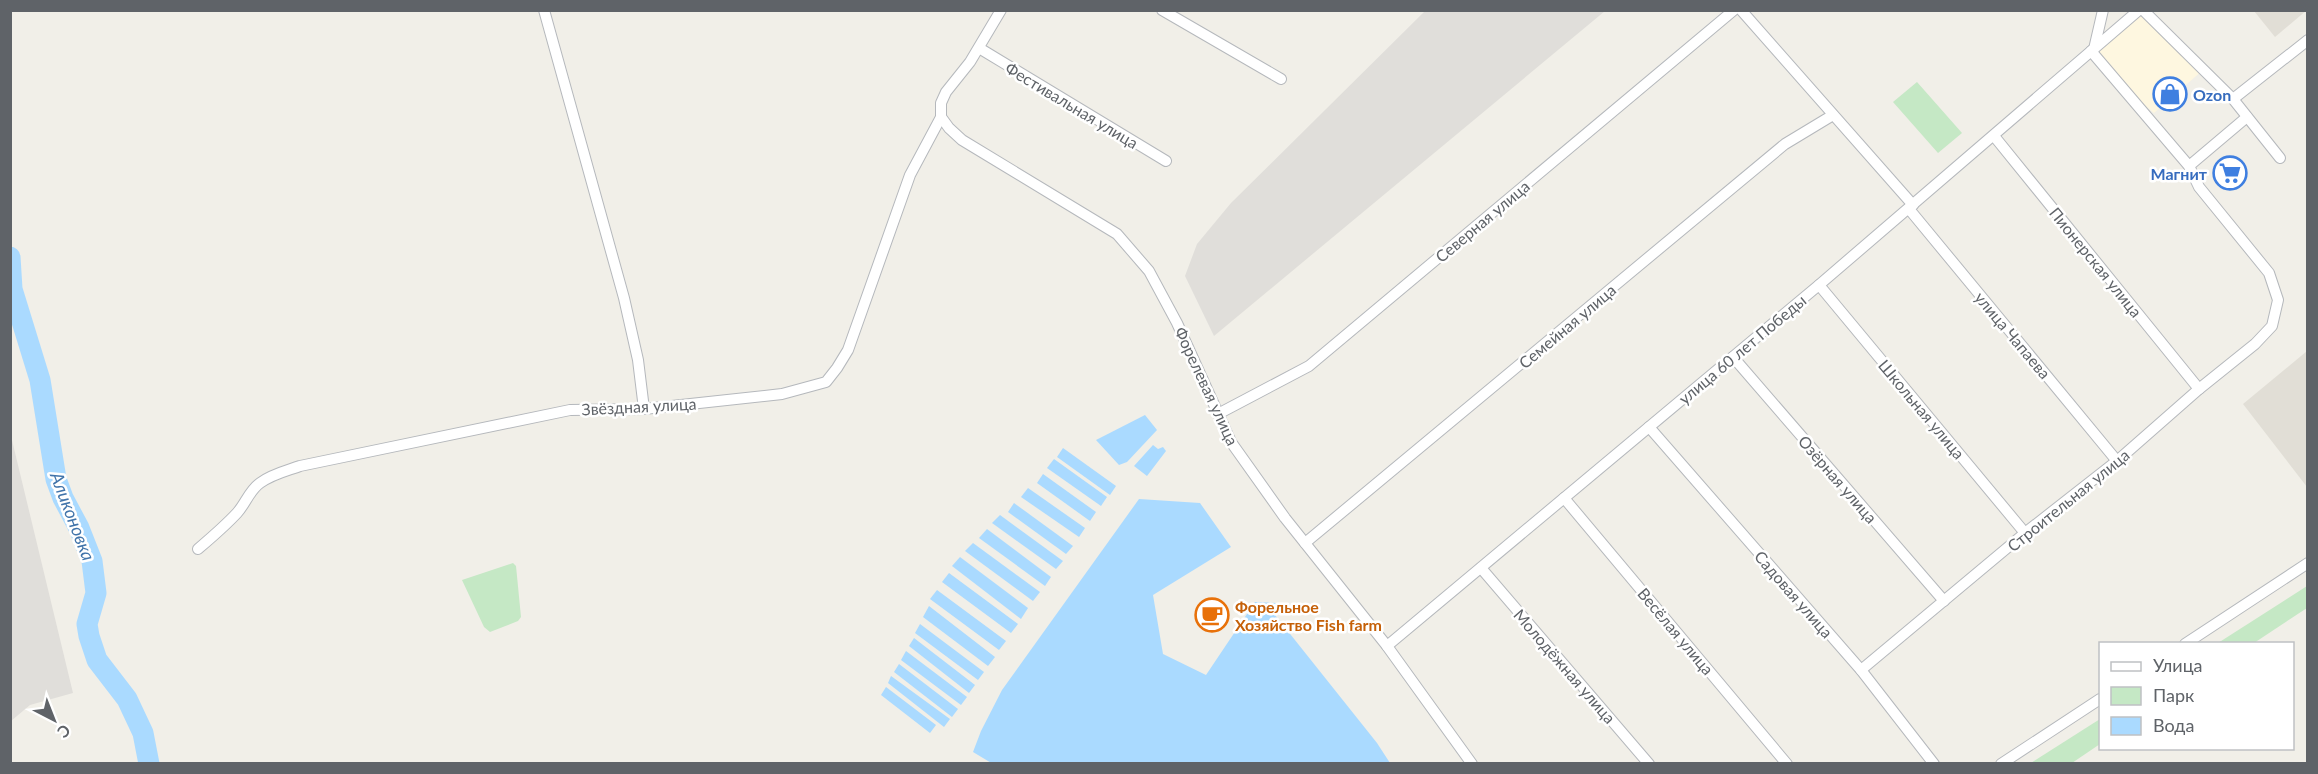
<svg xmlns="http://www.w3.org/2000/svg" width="2318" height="774" viewBox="0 0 2318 774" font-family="Lato,sans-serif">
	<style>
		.commercial { fill: #fef7e0 }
		.industrial { fill: #e0deda }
		.education { fill: #e1ded6 }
		.green { fill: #c5e8c5 }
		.water { fill: #aadaff }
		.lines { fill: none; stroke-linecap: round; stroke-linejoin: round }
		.river { stroke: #aadaff; stroke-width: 21 }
		.minor-casing { stroke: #b5b8bc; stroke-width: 12 }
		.minor { stroke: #fff; stroke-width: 10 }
		.labels { text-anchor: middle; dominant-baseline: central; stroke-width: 5; stroke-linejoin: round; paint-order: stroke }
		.shop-label { font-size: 16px; font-weight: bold; fill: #366cbe; stroke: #fff; text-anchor: start }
		.street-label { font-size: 16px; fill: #5f6368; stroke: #fff }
		.food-label { font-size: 16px; font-weight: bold; fill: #c56008; stroke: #fff; text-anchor: start }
		.water-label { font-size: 18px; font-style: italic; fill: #4174aa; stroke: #fff }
	</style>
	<rect width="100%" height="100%" fill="#f1efe8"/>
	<polygon class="commercial" points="2139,11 2203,70 2154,113 2099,66 2094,49"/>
	<g class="industrial">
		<polygon points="1426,10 1605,11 1214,336 1185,276 1197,244 1231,203"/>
		<polygon points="11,436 73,693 30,705 11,721"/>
	</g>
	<g class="education">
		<polygon points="2307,10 2275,37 2254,11 2254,10"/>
		<polygon points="2307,351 2307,487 2243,404"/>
	</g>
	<g class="green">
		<polygon points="1917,82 1962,133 1938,153 1893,102"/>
		<polygon points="513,563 516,566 521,617 518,621 490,632 484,627 462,580"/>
		<polygon points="2307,586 2307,608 2254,643 2218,643"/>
		<polygon points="2100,719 2100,744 2072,763 2031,763"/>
	</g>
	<g class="water">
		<polygon points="1145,415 1157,430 1127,462 1119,465 1096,440"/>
		<polygon points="1153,445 1158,449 1163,447 1166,451 1147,476 1134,466"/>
		<polygon points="1063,448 1116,486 1110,495 1057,457"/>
		<polygon points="1054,459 1107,497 1101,506 1047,468"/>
		<polygon points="1043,474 1096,512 1090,521 1037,483"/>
		<polygon points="1028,488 1085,528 1079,537 1021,497"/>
		<polygon points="1139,499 1200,503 1231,547 1153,595 1163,654 1206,675 1255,602 1276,603 1275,615 1377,743 1390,763 993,764 973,752 981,731 1002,690"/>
		<polygon points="1014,503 1073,546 1066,554 1008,512"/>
		<polygon points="1000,515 1063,561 1056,569 992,523"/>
		<polygon points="987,529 1051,577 1045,586 979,538"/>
		<polygon points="973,543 1040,592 1033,601 965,551"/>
		<polygon points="960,557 1028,608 1021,619 952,566"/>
		<polygon points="949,573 1018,624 1011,633 942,582"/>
		<polygon points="937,590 1006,641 999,650 930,599"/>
		<polygon points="929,606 995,657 988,666 923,617"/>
		<polygon points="920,624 984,672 978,680 915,633"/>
		<polygon points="914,638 975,685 969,693 909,646"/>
		<polygon points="906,651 967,697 961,705 901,660"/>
		<polygon points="899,664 958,709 952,717 894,672"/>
		<polygon points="891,676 950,719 944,727 888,683"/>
		<polygon points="886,687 936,725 930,733 881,695"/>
	</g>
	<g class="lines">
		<polyline class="river" points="10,257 12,289 40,380 56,479 63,498 79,528 92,561 96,593 87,624 89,636 97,660 127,699 143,733 149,764"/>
		<defs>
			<g id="minor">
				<polyline points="544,10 624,298 638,360 644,409"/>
				<polyline points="1162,10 1281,79"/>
				<polyline points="1741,10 1913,205"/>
				<polyline points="2143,10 2233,99 2280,158"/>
				<polyline points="979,48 1166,161"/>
				<polyline points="2094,49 2103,10"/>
				<polyline points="2233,99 2308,40"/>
				<polyline points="941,117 949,128 962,140 1117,234 1149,271 1177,323 1231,442 1285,518 1387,646 1472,764"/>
				<polyline points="941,117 941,103 946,92 970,62 1001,10"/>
				<polyline points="1994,136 2199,389"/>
				<polyline points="2189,166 2247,117"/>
				<polyline points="1909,209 2117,461"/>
				<polyline points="1819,285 2025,533"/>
				<polyline points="1733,357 1944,601"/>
				<polyline points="1218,414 1309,366 1734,10"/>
				<polyline points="1649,427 1861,670 1934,764"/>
				<polyline points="1564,498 1787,764"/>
				<polyline points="1305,543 1785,144 1833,115"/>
				<path d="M198 549C212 537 225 526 237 513 246 503 249 491 260 483 272 474 286 471 300 466L570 410 644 409 782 394 826 382 837 368 848 350 910 175 941 117"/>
				<polyline points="1481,568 1649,764"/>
				<polyline points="2185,644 2308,563"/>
				<polyline points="1387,646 1819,285 2139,10"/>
				<polyline points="1861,670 2025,533 2117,461 2199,389 2255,344 2272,326 2278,300 2269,273 2199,187 2189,166 2091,51"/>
				<polyline points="2001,764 2100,699"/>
			</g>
		</defs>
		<use href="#minor" class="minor-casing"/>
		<use href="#minor" class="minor"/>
	</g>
	<defs>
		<symbol id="shop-ring" viewBox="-11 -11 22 22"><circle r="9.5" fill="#fff" stroke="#3f7fe0" stroke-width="1.5"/><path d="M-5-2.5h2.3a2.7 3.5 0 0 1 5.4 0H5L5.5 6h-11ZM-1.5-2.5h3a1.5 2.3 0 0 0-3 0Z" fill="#3f7fe0"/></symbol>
		<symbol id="supermarket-ring" viewBox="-11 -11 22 22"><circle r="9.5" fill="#fff" stroke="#3f7fe0" stroke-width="1.5"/><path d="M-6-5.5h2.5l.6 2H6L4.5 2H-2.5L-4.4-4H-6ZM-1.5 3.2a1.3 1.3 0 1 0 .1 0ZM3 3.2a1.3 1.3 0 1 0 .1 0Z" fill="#3f7fe0"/></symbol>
		<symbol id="cafe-ring" viewBox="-11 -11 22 22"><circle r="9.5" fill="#fff" stroke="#e8710a" stroke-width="1.5"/><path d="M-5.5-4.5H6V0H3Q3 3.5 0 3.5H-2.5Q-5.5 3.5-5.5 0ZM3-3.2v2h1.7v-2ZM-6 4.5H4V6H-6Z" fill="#e8710a"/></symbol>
	</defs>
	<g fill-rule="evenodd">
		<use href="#shop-ring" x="2151" y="75" width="38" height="38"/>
		<use href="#supermarket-ring" x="2211" y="154" width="38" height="38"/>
		<use href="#cafe-ring" x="1193" y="596" width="38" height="38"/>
	</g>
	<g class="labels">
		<g class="shop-label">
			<text x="2193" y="94">Ozon</text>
			<text x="2207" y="173" text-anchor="end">Магнит</text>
		</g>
		<g class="street-label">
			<text transform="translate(1072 105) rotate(31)">Фестивальная улица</text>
			<text transform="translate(1482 221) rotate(-40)">Северная улица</text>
			<text transform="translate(2096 262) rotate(51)">Пионерская улица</text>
			<text transform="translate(1567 326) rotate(-40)">Семейная улица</text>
			<text transform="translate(2013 335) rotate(50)">улица Чапаева</text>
			<text transform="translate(1742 349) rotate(-40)">улица 60 лет Победы</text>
			<text transform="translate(1207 386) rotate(65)">Форелевая улица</text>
			<text transform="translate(639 406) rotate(-3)">Звёздная улица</text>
			<text transform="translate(1922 409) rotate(50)">Школьная улица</text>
			<text transform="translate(1838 479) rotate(49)">Озёрная улица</text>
			<text transform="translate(2068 500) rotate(-39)">Строительная улица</text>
			<text transform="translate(1794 594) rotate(49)">Садовая улица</text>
			<text transform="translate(1676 631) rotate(50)">Весёлая улица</text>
			<text transform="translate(1565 666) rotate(49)">Молодёжная улица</text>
		</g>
		<g class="food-label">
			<text x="1235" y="606">Форельное<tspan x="1235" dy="18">Хозяйство Fish farm</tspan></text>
		</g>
		<g class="water-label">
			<text transform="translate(73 516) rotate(69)">Аликоновка</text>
		</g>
	</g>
	<rect width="2318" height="774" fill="none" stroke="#5f6368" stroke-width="24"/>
	<rect x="2099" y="642" width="195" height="108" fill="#ffffff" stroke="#bfc1c3" stroke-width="1.5"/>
	<rect x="2111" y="662" width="30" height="9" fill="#ffffff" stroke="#bfc1c3" stroke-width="1.5"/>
	<text x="2153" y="672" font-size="18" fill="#5f6368">Улица</text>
	<rect x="2111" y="687" width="30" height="18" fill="#c5e8c5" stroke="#bfc1c3" stroke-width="1.5"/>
	<text x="2153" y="702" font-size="18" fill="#5f6368">Парк</text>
	<rect x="2111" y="717" width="30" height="18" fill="#aadaff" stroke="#bfc1c3" stroke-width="1.5"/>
	<text x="2153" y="732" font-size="18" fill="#5f6368">Вода</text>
	<g transform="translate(54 720) rotate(138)" stroke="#ffffff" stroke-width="4.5" paint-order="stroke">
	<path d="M0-4.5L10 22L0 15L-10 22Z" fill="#5f6368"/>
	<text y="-9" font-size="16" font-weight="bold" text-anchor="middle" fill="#5f6368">С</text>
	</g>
</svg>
